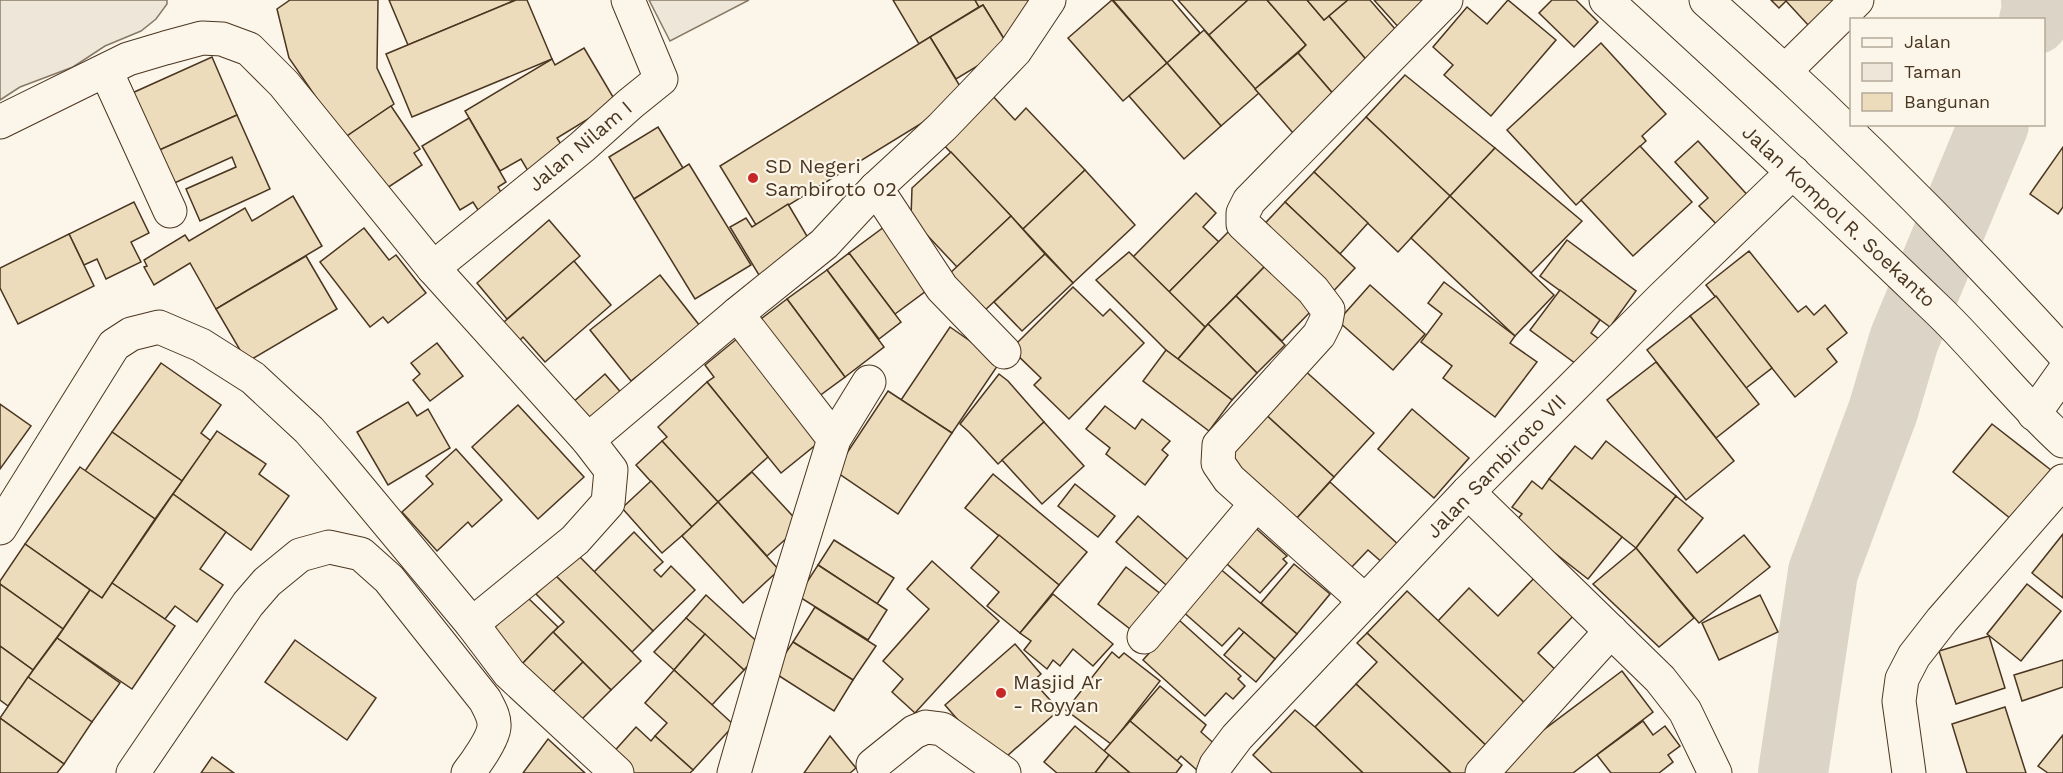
<svg xmlns="http://www.w3.org/2000/svg" width="2063" height="773" viewBox="0 0 2063 773" font-family="'Work Sans',sans-serif">
	<style>
		.green { fill: #ede6d9; stroke: #887966; stroke-width: 1.5 }
		.lines { fill: none; stroke-linecap: round; stroke-linejoin: round }
		.river { stroke: #dcd4c6; stroke-width: 70 }
		.building { fill: #ecdcbc; stroke: #4a3520; stroke-width: 1.5 }
		.minor-casing { stroke: #4a3520; stroke-width: 35 }
		.major-casing { stroke: #4a3520; stroke-width: 35 }
		.minor { stroke: #fbf6e9; stroke-width: 33 }
		.major { stroke: #fbf6e9; stroke-width: 33 }
		.poi-dot { fill: #c62828; stroke: #fbf6e9; stroke-width: 2 }
		.labels { text-anchor: middle; dominant-baseline: central; stroke-width: 4.5; stroke-linejoin: round; paint-order: stroke }
		.street-label { font-size: 20px; fill: #4a3520; stroke: #fbf6e9 }
		.poi-label { font-size: 20px; fill: #4a3520; stroke: #fbf6e9; text-anchor: start }
	</style>
	<rect width="100%" height="100%" fill="#fbf6e9"/>
	<g class="green">
		<polygon points="0,0 167,0 167,4 156,19 141,31 105,46 73,67 20,87 0,100"/>
		<polygon points="649,0 749,0 670,41"/>
	</g>
	<g class="lines">
		<g class="river">
			<polyline points="2034,20 2037,11 2036,0"/>
			<polyline points="1793,773 1823,572 1883,411 1904,340 1994,124"/>
		</g>
	</g>
	<g class="building">
		<polygon points="290,0 378,0 377,68 394,104 344,138 289,58 277,9"/>
		<polygon points="389,0 513,0 513,1 408,45"/>
		<polygon points="516,0 527,0 552,59 412,117 386,54"/>
		<polygon points="893,0 975,0 979,7 919,44"/>
		<polygon points="975,0 1042,0 1006,42 983,5 979,7"/>
		<polygon points="1112,0 1167,63 1123,101 1068,38"/>
		<polygon points="1113,0 1172,0 1200,33 1167,63"/>
		<polygon points="1178,0 1248,0 1209,35"/>
		<polygon points="1248,0 1267,0 1306,45 1255,89 1209,35"/>
		<polygon points="1267,0 1307,0 1324,20 1329,16 1371,65 1335,96 1298,53 1306,45"/>
		<polygon points="1307,0 1348,0 1324,20"/>
		<polygon points="1348,0 1370,0 1402,37 1371,65 1329,16"/>
		<polygon points="1374,0 1430,0 1401,30"/>
		<polygon points="1508,0 1556,40 1491,116 1444,75 1453,65 1433,47 1467,7 1487,24"/>
		<polygon points="1552,0 1576,0 1598,22 1574,47 1539,13"/>
		<polygon points="1771,0 1837,0 1809,26 1786,1 1779,8"/>
		<polygon points="983,5 1009,47 956,79 930,37"/>
		<polygon points="1204,30 1259,93 1221,126 1167,63"/>
		<polygon points="930,37 966,96 756,225 720,166"/>
		<polygon points="1601,43 1666,114 1642,136 1646,141 1576,205 1507,130"/>
		<polygon points="584,48 616,102 557,138 564,149 528,171 521,159 500,171 465,111 552,59 555,65"/>
		<polygon points="1298,53 1341,103 1299,140 1255,89"/>
		<polygon points="212,57 237,115 155,152 130,94"/>
		<polygon points="1167,63 1221,126 1184,159 1129,96"/>
		<polygon points="1405,75 1495,148 1450,196 1366,117"/>
		<polygon points="990,93 1015,120 1026,108 1085,170 1023,229 940,141"/>
		<polygon points="391,106 420,149 414,153 422,165 381,192 344,138"/>
		<polygon points="237,115 270,189 200,221 186,189 236,167 232,157 170,185 155,152"/>
		<polygon points="1366,117 1450,196 1398,252 1314,172"/>
		<polygon points="469,118 506,182 498,187 503,196 478,210 473,202 460,210 422,146"/>
		<polygon points="658,127 683,168 634,199 609,157"/>
		<polygon points="1698,141 1752,200 1721,229 1699,206 1708,198 1675,162"/>
		<polygon points="1640,146 1692,202 1633,256 1581,200"/>
		<polygon points="2063,147 2063,207 2058,214 2030,194"/>
		<polygon points="1495,148 1582,221 1531,273 1450,196"/>
		<polygon points="951,152 1011,216 957,267 911,218 912,188"/>
		<polygon points="689,164 751,265 695,299 634,199"/>
		<polygon points="1085,170 1135,225 1073,283 1023,229"/>
		<polygon points="1314,172 1368,223 1340,254 1285,202"/>
		<polygon points="1196,193 1216,213 1203,227 1219,242 1169,292 1133,257"/>
		<polygon points="293,196 322,246 216,309 190,263 154,285 144,267 147,266 144,260 185,235 189,241 245,208 252,221"/>
		<polygon points="1450,196 1554,295 1515,336 1411,238"/>
		<polygon points="134,202 149,233 131,242 141,262 106,279 97,259 84,265 69,234"/>
		<polygon points="1285,202 1355,268 1327,298 1257,232"/>
		<polygon points="788,204 814,248 762,280 730,227 746,218 752,227"/>
		<polygon points="1011,216 1045,254 983,312 948,275"/>
		<polygon points="549,220 580,256 507,319 477,283"/>
		<polygon points="884,227 930,288 895,314 849,253"/>
		<polygon points="364,228 389,260 396,255 426,293 388,323 383,317 370,327 320,262"/>
		<polygon points="1232,228 1268,263 1205,327 1169,292"/>
		<polygon points="69,234 94,286 18,324 0,288 0,268"/>
		<polygon points="1567,240 1636,291 1610,327 1540,276"/>
		<polygon points="1749,251 1798,312 1806,306 1814,315 1825,305 1847,333 1827,349 1837,362 1795,397 1706,285"/>
		<polygon points="1129,252 1205,327 1178,359 1166,350 1096,280"/>
		<polygon points="849,253 901,322 879,339 827,270"/>
		<polygon points="1045,254 1073,283 1022,331 994,302"/>
		<polygon points="306,256 337,309 247,362 216,309"/>
		<polygon points="574,261 611,305 545,362 523,337 514,346 497,328"/>
		<polygon points="1268,263 1314,308 1282,341 1236,296"/>
		<polygon points="827,270 884,347 845,377 787,299"/>
		<polygon points="660,275 700,326 631,381 590,330"/>
		<polygon points="1444,282 1515,336 1510,343 1537,362 1495,417 1443,378 1452,366 1421,342 1442,314 1428,303"/>
		<polygon points="1370,285 1425,334 1393,370 1338,321"/>
		<polygon points="1073,287 1103,316 1110,309 1144,343 1069,419 1034,385 1041,378 1011,349"/>
		<polygon points="1560,290 1600,320 1591,333 1603,342 1583,369 1530,330"/>
		<polygon points="1236,296 1285,345 1257,373 1208,324"/>
		<polygon points="1716,296 1772,368 1746,388 1690,316"/>
		<polygon points="787,299 845,377 811,402 753,325"/>
		<polygon points="1690,316 1759,404 1716,438 1647,350"/>
		<polygon points="1208,324 1257,373 1232,400 1178,359"/>
		<polygon points="950,327 1000,362 952,433 901,400"/>
		<polygon points="744,333 818,443 781,473 707,382 714,377 705,365"/>
		<polygon points="437,343 463,376 430,401 413,380 420,374 411,363"/>
		<polygon points="1166,350 1232,400 1209,431 1143,381"/>
		<polygon points="1656,362 1734,461 1686,500 1607,400"/>
		<polygon points="161,363 221,405 201,433 211,441 182,481 112,432"/>
		<polygon points="1302,368 1374,433 1334,477 1263,412"/>
		<polygon points="605,374 624,396 591,425 572,403"/>
		<polygon points="999,374 1008,381 1044,422 998,464 969,432 960,424"/>
		<polygon points="707,382 768,457 718,502 662,441 667,437 658,427"/>
		<polygon points="888,391 952,433 898,514 835,471"/>
		<polygon points="408,402 417,416 428,409 450,448 388,485 357,432"/>
		<polygon points="0,404 31,426 0,469"/>
		<polygon points="518,405 584,477 538,519 472,447"/>
		<polygon points="1105,406 1135,429 1142,419 1170,441 1162,450 1168,455 1145,485 1106,454 1110,448 1086,429"/>
		<polygon points="1412,409 1469,458 1434,498 1378,449"/>
		<polygon points="1263,412 1334,477 1296,519 1225,455"/>
		<polygon points="1044,422 1084,466 1042,504 1002,460"/>
		<polygon points="1992,424 2051,470 2011,519 1953,472"/>
		<polygon points="217,431 266,464 259,474 289,496 251,550 173,494"/>
		<polygon points="112,432 182,481 155,519 85,471"/>
		<polygon points="662,441 718,502 692,527 636,465"/>
		<polygon points="1606,441 1676,496 1636,548 1549,479 1575,446 1592,459"/>
		<polygon points="456,449 502,500 472,527 468,522 437,551 402,512 433,484 426,476"/>
		<polygon points="80,467 155,519 102,598 25,544"/>
		<polygon points="752,472 801,525 767,556 718,502"/>
		<polygon points="993,474 1087,552 1059,585 965,508"/>
		<polygon points="1549,479 1622,537 1588,579 1515,522 1522,514 1512,507 1532,481 1542,489"/>
		<polygon points="651,481 692,527 662,553 622,508"/>
		<polygon points="1330,482 1400,546 1384,564 1368,550 1350,569 1296,519"/>
		<polygon points="1075,484 1115,516 1098,537 1058,506"/>
		<polygon points="173,494 226,532 200,569 223,585 197,622 175,606 165,619 112,583"/>
		<polygon points="1676,496 1703,518 1678,550 1697,573 1744,535 1770,567 1699,623 1636,548"/>
		<polygon points="718,502 779,570 743,603 682,536"/>
		<polygon points="1138,516 1194,565 1172,590 1116,542"/>
		<polygon points="1251,524 1287,556 1283,559 1287,563 1260,593 1227,564"/>
		<polygon points="634,532 663,562 654,570 661,577 671,566 695,590 653,631 594,572"/>
		<polygon points="2063,534 2063,598 2032,573"/>
		<polygon points="999,535 1059,585 1020,633 987,606 999,592 971,568"/>
		<polygon points="834,540 894,578 877,604 818,565"/>
		<polygon points="25,544 90,590 63,629 0,584 0,581"/>
		<polygon points="1636,548 1694,618 1659,647 1593,584"/>
		<polygon points="576,553 653,631 632,652 555,575"/>
		<polygon points="932,561 999,621 915,713 892,692 903,679 883,661 929,609 907,589"/>
		<polygon points="1294,564 1330,594 1297,634 1261,603"/>
		<polygon points="818,565 887,610 868,640 798,596"/>
		<polygon points="1126,567 1162,595 1134,632 1098,604"/>
		<polygon points="1218,567 1297,634 1275,659 1239,628 1222,646 1181,610"/>
		<polygon points="1538,574 1577,612 1538,653 1562,676 1531,709 1438,621 1469,588 1498,616"/>
		<polygon points="555,575 641,661 611,690 553,632 564,622 536,594"/>
		<polygon points="112,583 175,626 132,689 57,638 90,590 102,598"/>
		<polygon points="0,584 63,629 33,670 0,646"/>
		<polygon points="2027,584 2061,611 2021,661 1987,634"/>
		<polygon points="1407,591 1531,709 1492,751 1367,633"/>
		<polygon points="1053,594 1113,644 1093,666 1073,649 1060,666 1053,660 1047,669 1024,650 1031,641 1020,633"/>
		<polygon points="706,595 764,648 744,670 686,618"/>
		<polygon points="1760,595 1778,632 1719,660 1702,623"/>
		<polygon points="526,596 558,627 522,664 490,632"/>
		<polygon points="815,607 876,646 853,680 793,642"/>
		<polygon points="686,618 705,634 674,670 654,652"/>
		<polygon points="1179,620 1241,676 1238,679 1245,686 1233,699 1226,693 1205,716 1143,660"/>
		<polygon points="553,632 583,662 547,698 522,664"/>
		<polygon points="1244,632 1275,659 1256,682 1224,655"/>
		<polygon points="1367,633 1492,751 1471,773 1451,773 1356,684 1377,662 1357,643"/>
		<polygon points="705,634 744,670 712,705 674,670"/>
		<polygon points="1989,636 2005,688 1956,704 1939,651"/>
		<polygon points="57,638 120,683 92,722 28,677"/>
		<polygon points="295,640 376,698 347,740 265,682"/>
		<polygon points="793,642 853,680 834,711 773,672"/>
		<polygon points="1015,644 1041,674 1033,681 1059,710 997,765 945,705"/>
		<polygon points="0,646 33,670 8,706 0,700"/>
		<polygon points="1112,652 1119,658 1124,653 1160,681 1111,744 1066,710"/>
		<polygon points="2063,660 2063,687 2022,701 2014,675"/>
		<polygon points="583,662 611,690 575,726 547,698"/>
		<polygon points="674,670 734,725 693,770 655,736 667,723 645,703"/>
		<polygon points="1622,671 1653,712 1573,773 1506,773 1498,764"/>
		<polygon points="28,677 92,722 64,764 0,718"/>
		<polygon points="1356,684 1451,773 1363,773 1315,727"/>
		<polygon points="1160,686 1206,725 1201,732 1218,747 1198,771 1181,756 1177,761 1130,721"/>
		<polygon points="2005,707 2026,773 1967,773 1952,724"/>
		<polygon points="1295,710 1315,727 1363,773 1272,773 1253,755"/>
		<polygon points="0,718 64,764 57,773 0,773"/>
		<polygon points="1130,721 1182,765 1176,773 1130,773 1104,751"/>
		<polygon points="1643,721 1653,735 1665,726 1680,746 1668,755 1673,762 1659,773 1611,773 1597,755"/>
		<polygon points="1075,726 1109,755 1095,773 1057,773 1044,762"/>
		<polygon points="636,727 651,741 655,736 693,770 690,773 630,773 610,756"/>
		<polygon points="2063,735 2063,773 2048,773 2038,766"/>
		<polygon points="830,736 856,768 850,773 804,773"/>
		<polygon points="548,739 585,773 523,773"/>
		<polygon points="1109,755 1130,773 1095,773"/>
		<polygon points="212,757 234,773 201,773"/>
	</g>
	<g class="lines">
		<defs>
			<g id="minor">
				<polyline points="1786,70 1857,0"/>
				<polyline points="106,71 170,211"/>
				<polyline points="0,122 128,59 165,48 202,38 222,39 249,49 284,84 433,268 588,440 611,470 608,503 575,540 472,624"/>
				<polyline points="876,188 942,288 1004,352"/>
				<polyline points="433,268 582,147 630,104 661,79 628,0"/>
				<polyline points="737,314 834,439"/>
				<polyline points="2034,414 2063,373"/>
				<polyline points="588,440 737,314 824,244 876,188 942,127 1015,51 1049,0"/>
				<polyline points="1468,492 1660,679 1685,711 1715,773"/>
				<polyline points="0,528 114,345 131,334 159,327 201,345 253,378 309,430 338,463 472,624 509,673 617,773"/>
				<polyline points="1365,601 1229,479 1218,463 1219,445 1319,335 1326,321 1328,310 1313,290 1243,224 1243,213 1249,201 1446,0"/>
				<polyline points="1144,637 1256,504"/>
				<polyline points="873,765 914,732 926,727 942,729 1004,773"/>
				<path d="M133 773 248 604 267 582 300 555 329 547 361 554 389 579 485 700C489 708 495 717 494 727 493 739 476 763 468 773"/>
				<polyline points="734,773 778,620 834,439 869,382"/>
				<polyline points="1213,773 1216,765 1237,737 1468,492 1662,298 1793,172"/>
				<polyline points="1482,773 1611,631"/>
				<polyline points="1909,773 1899,701 1902,679 1914,656 1942,620 2063,481"/>
			</g>
			<g id="major">
				<path d="M1606 0C1719 103 1831 207 1941 313 1983 354 2019 401 2063 441"/>
				<path d="M1706 0C1832 111 1950 229 2063 353"/>
			</g>
		</defs>
		<use href="#minor" class="minor-casing"/>
		<use href="#major" class="major-casing"/>
		<use href="#minor" class="minor"/>
		<use href="#major" class="major"/>
	</g>
	<g class="poi-dot">
		<circle cx="753" cy="178" r="6"/>
		<circle cx="1001" cy="693" r="6"/>
	</g>
	<g class="labels">
		<g class="street-label">
			<text transform="translate(580 146) rotate(-40)">Jalan Nilam I</text>
			<text transform="translate(1839 216) rotate(43)">Jalan Kompol R. Soekanto</text>
			<text transform="translate(1496 466) rotate(-46)">Jalan Sambiroto VII</text>
		</g>
		<g class="poi-label">
			<text x="765" y="166">SD Negeri<tspan x="765" dy="23">Sambiroto 02</tspan></text>
			<text x="1013" y="682">Masjid Ar<tspan x="1013" dy="23">- Royyan</tspan></text>
		</g>
	</g>
	<rect x="1850" y="18" width="195" height="108" fill="#fbf6e9" stroke="#b4a999" stroke-width="1.5"/>
	<rect x="1862" y="38" width="30" height="9" fill="#fbf6e9" stroke="#b4a999" stroke-width="1.5"/>
	<text x="1904" y="48" font-size="18" fill="#4a3520">Jalan</text>
	<rect x="1862" y="63" width="30" height="18" fill="#ede6d9" stroke="#b4a999" stroke-width="1.5"/>
	<text x="1904" y="78" font-size="18" fill="#4a3520">Taman</text>
	<rect x="1862" y="93" width="30" height="18" fill="#ecdcbc" stroke="#b4a999" stroke-width="1.5"/>
	<text x="1904" y="108" font-size="18" fill="#4a3520">Bangunan</text>
</svg>
